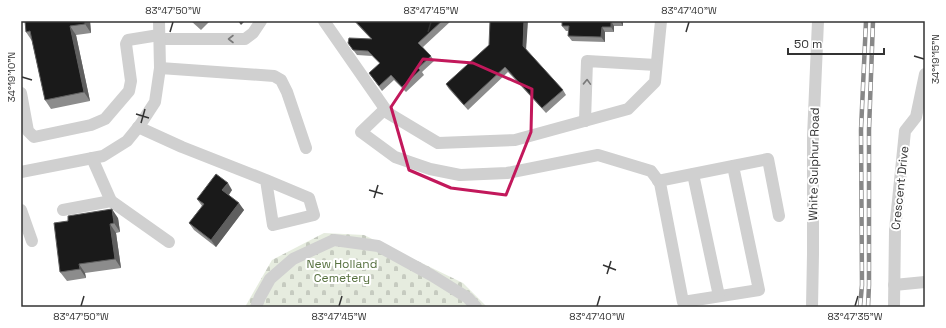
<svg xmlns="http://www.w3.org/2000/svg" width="946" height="328" viewBox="0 0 946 328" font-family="'Space Grotesk',sans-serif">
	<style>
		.cemetery { fill: url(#cemetery-stones) }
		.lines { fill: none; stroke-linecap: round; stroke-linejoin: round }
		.minor { stroke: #d0d0d0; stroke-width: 12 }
		.rail-casing { stroke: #888; stroke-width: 4.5 }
		.rail { stroke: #fff; stroke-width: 3; stroke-dasharray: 9; stroke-linecap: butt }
		.wall { fill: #8c8c8c }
		.shaded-wall { fill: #5f5f5f }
		.building { fill: #1a1a1a; stroke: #5f5f5f }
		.oneway { stroke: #7a7a7a }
		.marked { fill: none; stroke: #c2185b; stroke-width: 3; stroke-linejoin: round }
		.ticks { fill: none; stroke: #333; stroke-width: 1.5 }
		.labels { text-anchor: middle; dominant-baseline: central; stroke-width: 4; stroke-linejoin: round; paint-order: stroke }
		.street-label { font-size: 12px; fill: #333; stroke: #fff }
		.park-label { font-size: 12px; fill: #56703f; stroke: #fff }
		.neatline { fill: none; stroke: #333; stroke-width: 1.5 }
		.ticks-label { font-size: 10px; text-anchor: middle; fill: #333 }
	</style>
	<defs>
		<pattern id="cemetery-stones" width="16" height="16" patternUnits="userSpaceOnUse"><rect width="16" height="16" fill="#e6ecdf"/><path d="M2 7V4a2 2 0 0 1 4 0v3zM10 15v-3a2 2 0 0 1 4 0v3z" fill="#c6cbc0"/></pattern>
	</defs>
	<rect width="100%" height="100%" fill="#fff"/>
	<polygon class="cemetery" points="324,233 364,235 463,283 487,307 245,307 272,260"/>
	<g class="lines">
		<g class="minor">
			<polyline points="324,21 388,113 438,143 515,140 628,109 655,82 661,21"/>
			<polyline points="159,39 245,39 253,33 261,21"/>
			<polyline points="160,68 274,76 281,80 287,92 306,148"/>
			<polyline points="21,93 28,131 34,137 91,125 105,119 129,91 131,81 126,44 128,40 159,35"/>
			<polyline points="385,109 361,132 395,157 430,169 460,175 507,173 598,155 651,171 660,183 683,302 759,290 733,166 768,159 779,216"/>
			<polyline points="585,121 587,61 656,65"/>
			<polyline points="138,127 182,147 266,180 309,198 314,215 273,225 266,180"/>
			<polyline points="21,172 103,156 127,141 140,125 155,102 160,68 159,21"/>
			<polyline points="693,174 719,296"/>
			<polyline points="658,181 733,166"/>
			<polyline points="111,201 169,242"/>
			<polyline points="21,210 32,241"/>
			<polyline points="63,210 111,201 92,158"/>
			<polyline points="894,285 925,282"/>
			<polyline points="256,307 260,297 270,279 293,259 334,240 378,246 431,275 468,298 476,307"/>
			<polyline points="812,307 813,254 813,137 818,21"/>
			<polyline points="894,307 895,230 905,131 916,117 925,74"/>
		</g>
		<defs>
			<g id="rail">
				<polyline points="860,307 862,285 861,130 866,21"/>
				<polyline points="868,307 869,285 869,130 873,21"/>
			</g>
		</defs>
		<use href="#rail" class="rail-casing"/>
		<use href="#rail" class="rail"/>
	</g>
	<g class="wall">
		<polygon points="25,21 90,21 91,33 76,35 90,101 51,109 45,100 32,41 26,32"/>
		<polygon points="191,21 210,21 201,30"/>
		<polygon points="354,21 451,21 423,47 431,56 434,61 422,72 424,75 406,92 394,80 382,91 369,73 380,64 372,56 357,55 348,43 371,39"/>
		<polygon points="562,21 623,21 623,26 614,26 614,32 605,32 605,42 572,41 568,36 568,31 566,31 562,26"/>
		<polygon points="489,45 526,50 563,90 566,95 546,113 508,72 468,110 449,89 446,84"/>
		<polygon points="232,190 229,195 244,210 216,247 194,230 189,223 202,206 197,199"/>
		<polygon points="118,218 120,232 116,233 121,268 85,273 86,278 67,281 60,272 68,221"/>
	</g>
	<g class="shaded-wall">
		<polygon points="85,21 90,21 91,33 85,24"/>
		<polygon points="238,21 245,21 241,25"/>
		<polygon points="524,21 528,21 526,51 523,46"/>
		<polygon points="611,21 614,26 614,32 611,27"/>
		<polygon points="620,21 623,21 623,26"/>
		<polygon points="70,26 76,35 90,101 84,92"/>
		<polygon points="602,27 605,32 605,42 601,37"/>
		<polygon points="228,183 232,190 227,197 222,190"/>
		<polygon points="239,203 244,210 216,247 211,240"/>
		<polygon points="112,209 118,218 120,232 114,223"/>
		<polygon points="110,224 116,233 121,268 115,259"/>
		<polygon points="79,264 85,273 86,278 80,269"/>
	</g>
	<g class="building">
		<polygon points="25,21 85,21 85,24 70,26 84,92 45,100 30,31 26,32"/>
		<polygon points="355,21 442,21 418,43 431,56 418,68 420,70 402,87 391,75 379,86 369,73 380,63 368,51 353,50 348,43 349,38 372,39"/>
		<polygon points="490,21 524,21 523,46 563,90 542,108 505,67 464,105 446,84 489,45"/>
		<polygon points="562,21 620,21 611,21 611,27 602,27 601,37 568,36 569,26 562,26"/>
		<polygon points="216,174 228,183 222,190 239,203 211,240 189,223 204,204 197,199"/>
		<polygon points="112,209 114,223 110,224 115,259 79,264 80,269 60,272 54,223 68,221 68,216"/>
	</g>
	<defs><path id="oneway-chevron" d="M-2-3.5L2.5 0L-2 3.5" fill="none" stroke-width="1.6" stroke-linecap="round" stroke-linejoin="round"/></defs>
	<g class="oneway">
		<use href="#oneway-chevron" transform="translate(231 39) rotate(-180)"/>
		<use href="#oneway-chevron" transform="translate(587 82) rotate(-88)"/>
	</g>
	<path class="marked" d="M423 59 473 63 532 89 531 132 506 195 451 188 409 170 391 107Z"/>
	<path class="ticks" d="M170 32 173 22M428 32 431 22M686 32 689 22M914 56 924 59M22 77 32 80M136 114 149 118M141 123 145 109M369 190 383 194M374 198 378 185M603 265 616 270M607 274 611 261M81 306 84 296M339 306 342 296M597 306 600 296M855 306 858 296"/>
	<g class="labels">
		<g class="street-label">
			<text transform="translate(814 164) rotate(-89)">White Sulphur Road</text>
			<text transform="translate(900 188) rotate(-84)">Crescent Drive</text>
		</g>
		<g class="park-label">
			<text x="342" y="264">New Holland<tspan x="342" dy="14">Cemetery</tspan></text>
		</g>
	</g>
	<rect width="946" height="328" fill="none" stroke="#ffffff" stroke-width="44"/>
	<path d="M788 48v6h96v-6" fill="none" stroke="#333333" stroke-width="2"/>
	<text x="794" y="48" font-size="12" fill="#333333" stroke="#ffffff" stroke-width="3" paint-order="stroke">50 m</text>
	<rect x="22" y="22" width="902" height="284" class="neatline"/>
	<g class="ticks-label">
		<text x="173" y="14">83°47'50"W</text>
		<text x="431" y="14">83°47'45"W</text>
		<text x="689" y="14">83°47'40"W</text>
		<text transform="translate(935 59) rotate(-90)" y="4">34°19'15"N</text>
		<text transform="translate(11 77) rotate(-90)" y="4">34°19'10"N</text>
		<text x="81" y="320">83°47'50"W</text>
		<text x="339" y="320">83°47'45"W</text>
		<text x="597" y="320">83°47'40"W</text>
		<text x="855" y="320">83°47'35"W</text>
	</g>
</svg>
